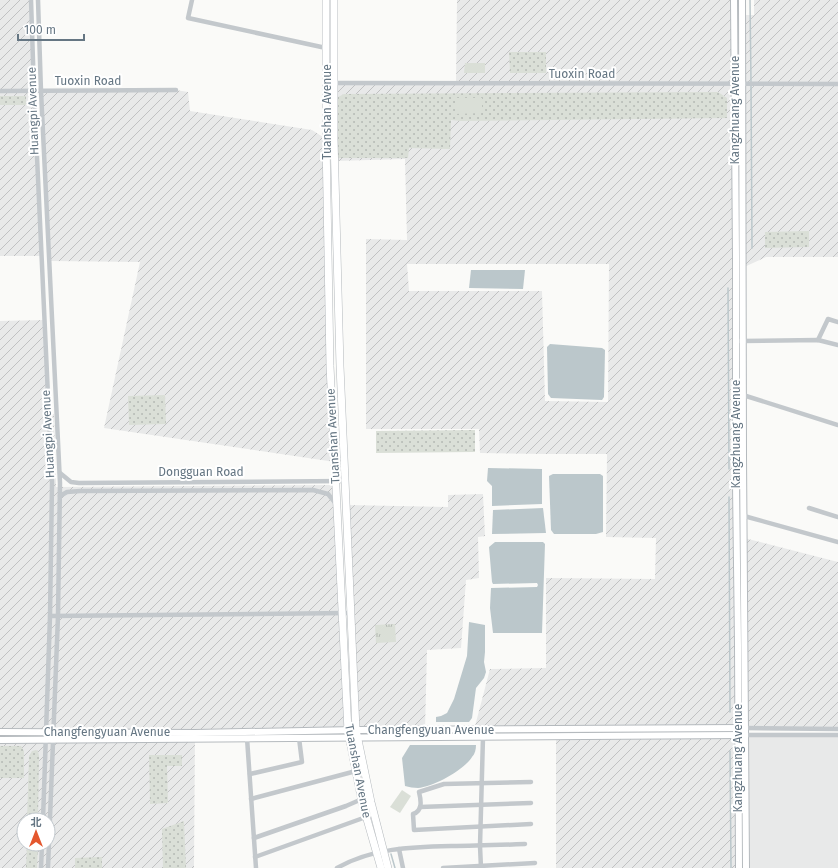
<svg xmlns="http://www.w3.org/2000/svg" width="838" height="868" viewBox="0 0 838 868" font-family="'Fira Sans','Noto Sans SC',sans-serif">
	<style>
		.built { fill: #e8e9e9 }
		.industrial { fill: url(#industrial-furrows); fill-rule: evenodd }
		.grass { fill: url(#grass-dots) }
		.park { fill: url(#park-tufts) }
		.pitch { fill: #dadfd7 }
		.water { fill: #bbc7cb }
		.lines { fill: none; stroke-linecap: round; stroke-linejoin: round }
		.stream { stroke: #bbc7cb; stroke-width: 1.5 }
		.major-casing { stroke: #b5babe; stroke-width: 8 }
		.highway-casing { stroke: #b4b9bd; stroke-width: 8 }
		.minor { stroke: #c3c8cc; stroke-width: 4.5 }
		.major { stroke: #fff; stroke-width: 6 }
		.highway { stroke: #fff; stroke-width: 7 }
		.labels { text-anchor: middle; dominant-baseline: central; stroke-width: 4; stroke-linejoin: round; paint-order: stroke }
		.street-label { font-size: 12px; fill: #657683; stroke: #fff }
	</style>
	<defs>
		<pattern id="industrial-furrows" width="10" height="10" patternUnits="userSpaceOnUse"><rect width="10" height="10" fill="#e8e9e9"/><path d="M-1 1l2-2M0 10L10 0M9 11l2-2" fill="none" stroke="#c0c1c2"/></pattern>
		<pattern id="grass-dots" width="8" height="8" patternUnits="userSpaceOnUse"><rect width="8" height="8" fill="#dadfd7"/><path d="M2 2h.1M6 6h.1" fill="none" stroke="#b4b9b4" stroke-width="1.8" stroke-linecap="round"/></pattern>
		<pattern id="park-tufts" width="24" height="20" patternUnits="userSpaceOnUse"><rect width="24" height="20" fill="#dadfd7"/><path d="M3 7l-1-3M5 7V3M7 7l1-3M15 17l-1-3M17 17v-4M19 17l1-3" fill="none" stroke="#b4b9b4"/></pattern>
	</defs>
	<rect width="100%" height="100%" fill="#fafaf8"/>
	<polygon class="built" points="745,735 838,735 838,868 746,868"/>
	<g class="industrial">
		<polygon points="0,0 31,0 42,256 0,256"/>
		<path d="M457 0H734L738 728 474 730 490 669 546 668V578L655 579 656 538 606 537 607 454H546L480 453 479 429H366V239L407 240 405 159 335 161V83H456ZM407 264H609L608 402 545 401 542 291H409Z"/>
		<polygon points="754,0 838,0 838,257 766,257 742,268 742,15 754,15"/>
		<polygon points="176,90 188,92 190,111 312,130 326,139 335,462 104,428 140,262 50,261 41,91"/>
		<path d="M45 320 49 414H54L56 487 336 485 348 731 195 733 194 868H0V321ZM24 820H48V844H24Z"/>
		<polygon points="483,494 485,536 478,537 479,578 466,580 461,648 427,650 425,730 356,730 346,505 448,507 448,495"/>
		<polygon points="744,538 838,562 838,729 745,728"/>
		<polygon points="738,735 739,868 556,868 556,737"/>
	</g>
	<g class="grass">
		<polygon points="509,52 546,52 546,73 510,73"/>
		<polygon points="718,92 727,98 727,118 461,121 451,120 450,149 409,148 408,158 338,158 338,97 344,94"/>
		<rect x="0" y="96" width="26" height="9"/>
		<polygon points="809,231 809,247 765,248 765,232"/>
		<polygon points="165,395 166,424 129,425 128,396"/>
		<polygon points="475,430 475,452 376,453 376,431"/>
		<polygon points="0,746 21,746 24,751 24,778 0,778"/>
		<polygon points="36,750 38,751 39,756 38,820 27,820 29,756 32,751"/>
		<polygon points="149,755 182,755 182,766 167,766 168,803 150,804"/>
		<polygon points="184,821 186,868 163,868 162,829"/>
		<polygon points="27,844 38,844 37,868 26,868"/>
		<polygon points="102,857 102,868 75,868 75,858"/>
	</g>
	<polygon class="park" points="395,624 396,642 376,643 375,625"/>
	<g class="pitch">
		<polygon points="465,63 485,63 485,73 464,73"/>
		<polygon points="455,98 482,98 482,113 455,114"/>
		<polygon points="402,790 411,796 400,813 390,807"/>
	</g>
	<g class="water">
		<polygon points="471,270 525,270 523,289 469,288"/>
		<polygon points="550,344 602,348 605,350 604,397 602,400 551,398 548,394 547,347"/>
		<polygon points="488,468 542,469 542,504 492,506 492,486 487,481"/>
		<polygon points="553,474 600,474 603,476 603,532 596,534 554,534 551,530 549,476"/>
		<polygon points="543,508 546,533 492,534 493,510"/>
		<polygon points="495,542 543,542 545,544 542,633 493,633 490,608 491,588 537,587 538,585 537,583 493,584 492,582 489,547"/>
		<polygon points="469,622 485,625 485,652 484,662 486,672 484,678 476,688 472,718 469,722 436,722 436,717 441,716 447,713 454,699 467,656"/>
		<path d="M410 745H476C476 749 475 754 472 757 464 770 433 787 418 788 414 788 409 787 405 786L402 758Z"/>
	</g>
	<g class="lines">
		<g class="stream">
			<polyline points="750,0 751,82"/>
			<polyline points="751,86 752,248"/>
			<polyline points="728,288 729,469"/>
			<polyline points="729,497 730,712"/>
			<polyline points="730,751 731,868"/>
			<polyline points="391,854 395,868"/>
		</g>
		<defs>
			<g id="major">
				<polyline points="734,0 736,256 736,484 738,645 739,868"/>
				<polyline points="742,0 743,457 746,868"/>
				<polyline points="0,732 195,733 356,730 741,728"/>
				<polyline points="0,740 740,735"/>
			</g>
			<g id="highway">
				<polyline points="326,0 326,139 330,366 348,731 362,802 381,868"/>
				<polyline points="334,0 334,139 340,366 356,730 371,802 388,868"/>
			</g>
		</defs>
		<use href="#major" class="major-casing"/>
		<use href="#highway" class="highway-casing"/>
		<g class="minor">
			<polyline points="31,0 34,91 52,483 50,616 43,820"/>
			<polyline points="38,0 41,91 60,483 58,616 48,868"/>
			<polyline points="192,0 188,18 326,48"/>
			<polyline points="332,83 838,84"/>
			<polyline points="0,91 176,90"/>
			<polyline points="818,340 828,319 838,322"/>
			<polyline points="740,341 818,340 838,345"/>
			<polyline points="743,395 838,425"/>
			<polyline points="60,473 71,482 79,483 345,481"/>
			<polyline points="60,496 67,492 80,491 313,490 328,494 337,505"/>
			<polyline points="809,508 838,517"/>
			<polyline points="744,516 838,542"/>
			<polyline points="50,616 351,613"/>
			<polyline points="745,728 838,729"/>
			<polyline points="745,735 838,735"/>
			<polyline points="247,738 256,868"/>
			<polyline points="250,774 302,762 299,738"/>
			<path d="M531 782 444 784 419 792C421 800 423 811 413 814L414 830 531 824"/>
			<polyline points="251,799 356,771"/>
			<polyline points="420,807 531,803"/>
			<polyline points="254,838 346,806 362,799"/>
			<polyline points="399,849 403,868"/>
			<polyline points="255,857 366,817"/>
			<polyline points="41,868 42,844"/>
			<path d="M337 868C372 848 411 847 451 846 475 846 500 845 525 844"/>
			<polyline points="443,868 535,863"/>
			<polyline points="481,868 480,846 483,737"/>
		</g>
		<use href="#major" class="major"/>
		<use href="#highway" class="highway"/>
	</g>
	<g class="labels">
		<g class="street-label">
			<text x="582" y="74">Tuoxin Road</text>
			<text x="88" y="81">Tuoxin Road</text>
			<text transform="translate(735 110) rotate(-90)">Kangzhuang Avenue</text>
			<text transform="translate(33 111) rotate(-92)">Huangpi Avenue</text>
			<text transform="translate(327 112) rotate(-90)">Tuanshan Avenue</text>
			<text transform="translate(48 434) rotate(-93)">Huangpi Avenue</text>
			<text transform="translate(736 434) rotate(-90)">Kangzhuang Avenue</text>
			<text transform="translate(333 436) rotate(-93)">Tuanshan Avenue</text>
			<text x="201" y="472">Dongguan Road</text>
			<text x="431" y="730">Changfengyuan Avenue</text>
			<text x="107" y="732">Changfengyuan Avenue</text>
			<text transform="translate(738 758) rotate(-90)">Kangzhuang Avenue</text>
			<text transform="translate(358 771) rotate(79)">Tuanshan Avenue</text>
		</g>
	</g>
	<g transform="translate(36 832)"><circle r="19" fill="#ffffff" stroke="#c1c8cd"/>
	<path d="M0-3L7 15L0 10L-7 15Z" fill="#e4572e"/>
	<text y="-6" font-size="11" font-weight="bold" text-anchor="middle" fill="#657683">北</text>
	</g>
	<path d="M18 34v6h66v-6" fill="none" stroke="#657683" stroke-width="2"/>
	<text x="24" y="34" font-size="12" fill="#657683" stroke="#ffffff" stroke-width="3" paint-order="stroke">100 m</text>
</svg>
